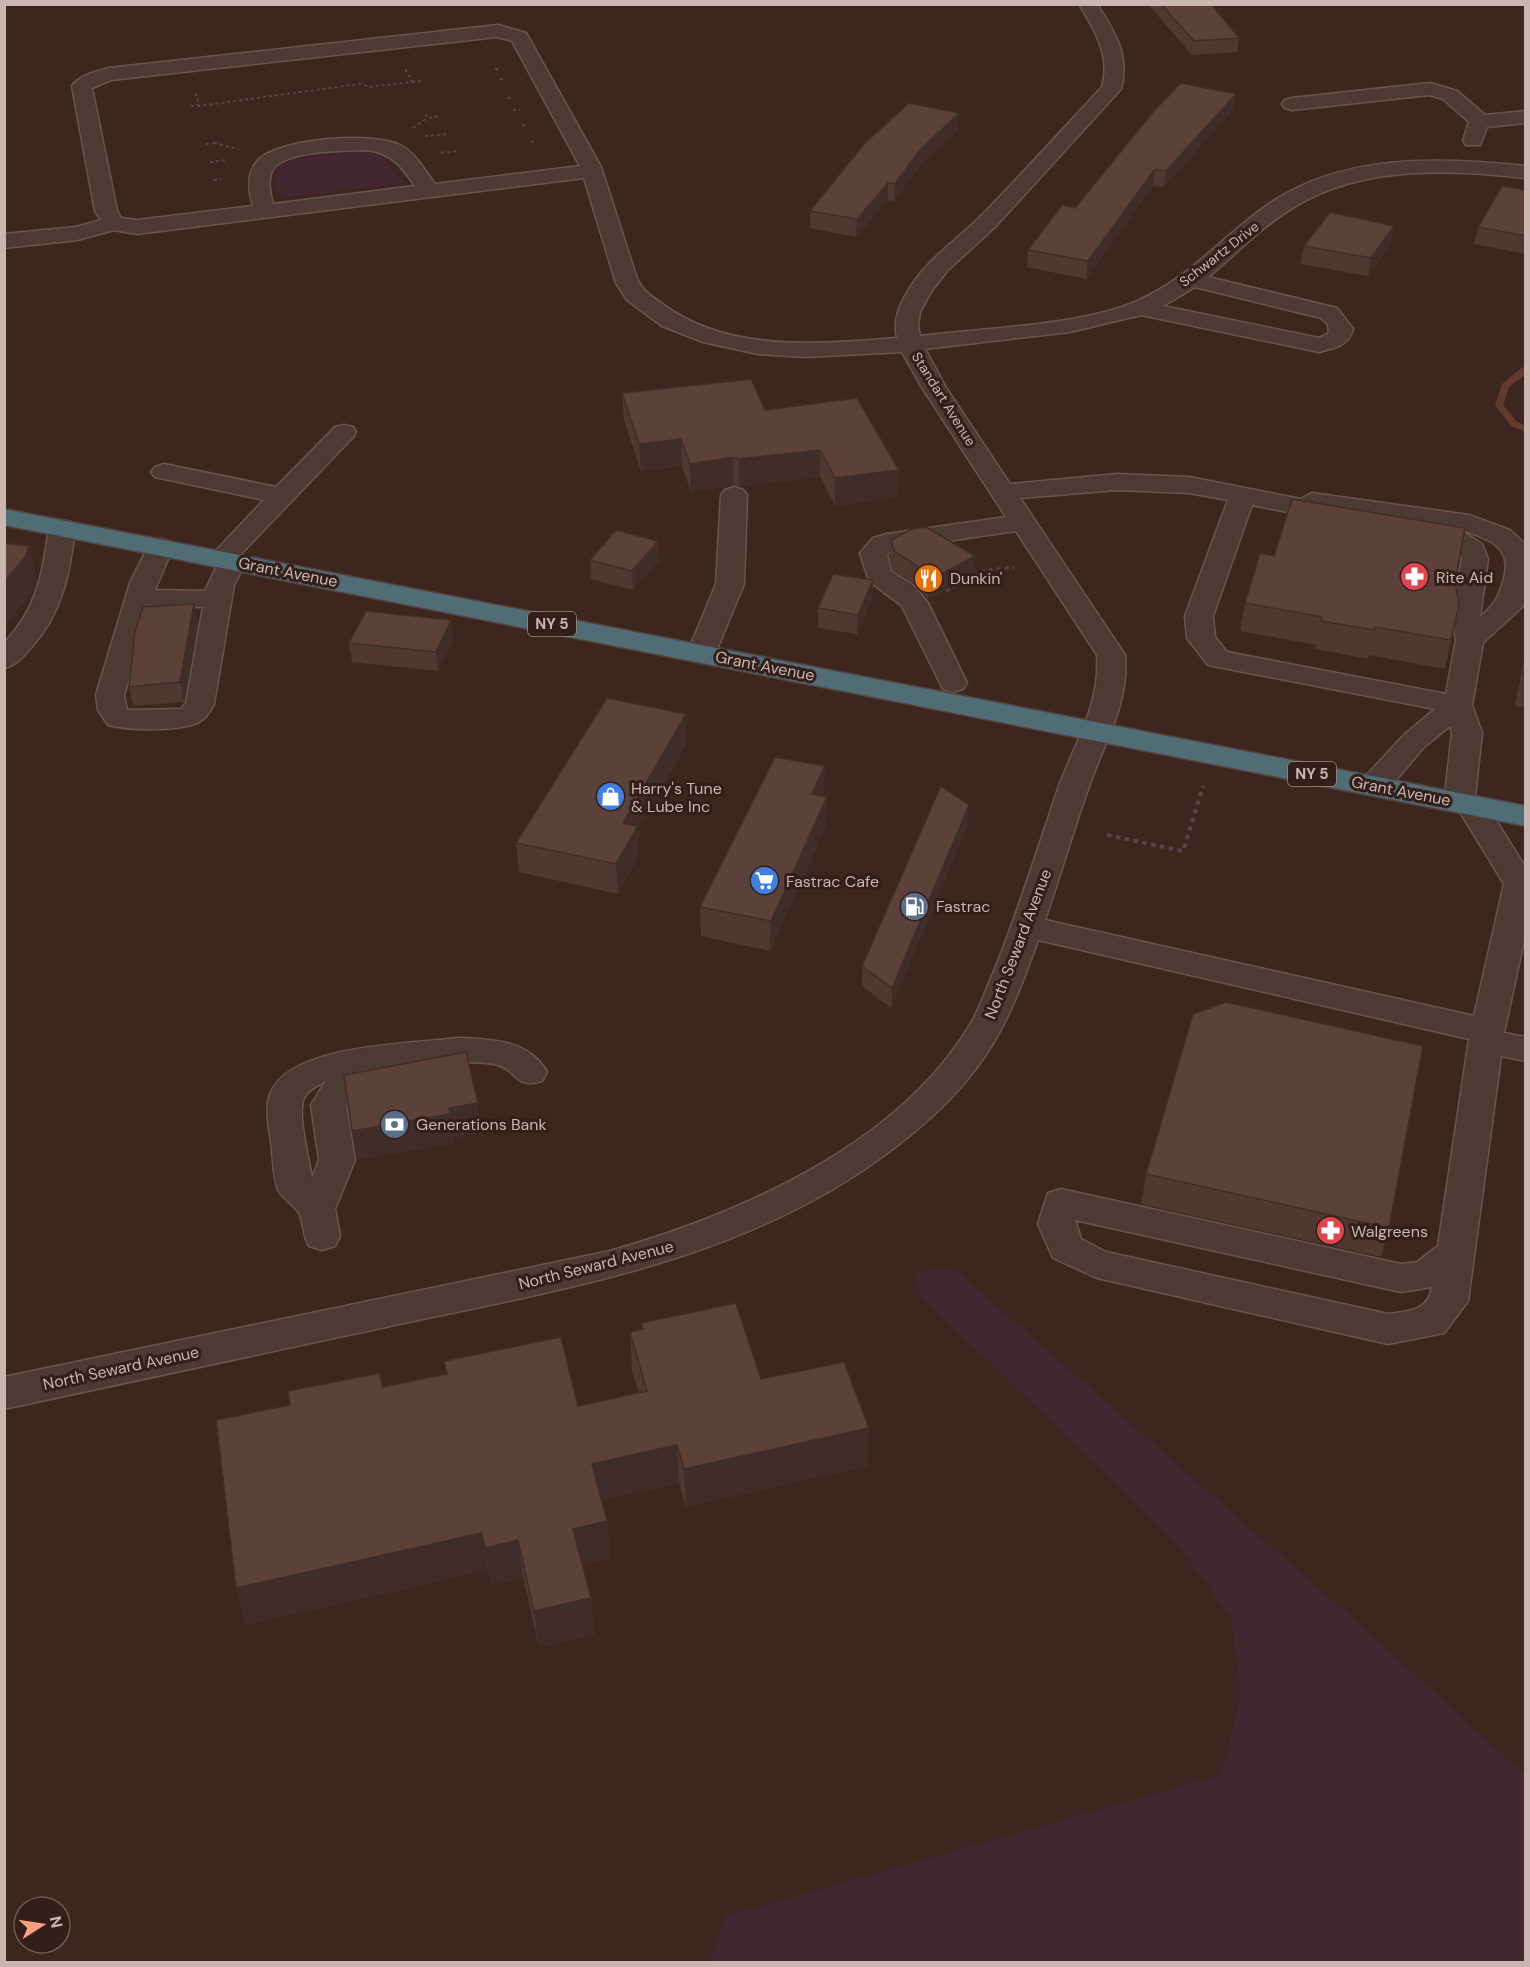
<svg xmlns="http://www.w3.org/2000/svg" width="1530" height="1967" viewBox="0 0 1530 1967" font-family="'DM Sans',sans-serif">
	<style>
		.green { fill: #442630 }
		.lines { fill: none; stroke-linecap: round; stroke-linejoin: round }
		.stream { fill: #633a2e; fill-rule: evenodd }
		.minor-casing { stroke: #69554f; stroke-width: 3 }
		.highway-casing { stroke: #56423d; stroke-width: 3 }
		.path-far2 { stroke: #5e424a; stroke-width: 2; stroke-dasharray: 3 3; stroke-linecap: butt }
		.path-far1 { stroke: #5e424a; stroke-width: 3; stroke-dasharray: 4 4; stroke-linecap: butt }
		.path { stroke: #5e424a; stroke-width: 4; stroke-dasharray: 4.5 4.5; stroke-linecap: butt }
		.minor { fill: #4e3a34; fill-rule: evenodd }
		.highway { fill: #506c75; fill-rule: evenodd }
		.wall { fill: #4f3732 }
		.shaded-wall { fill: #402d29 }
		.building { fill: #5c403a; stroke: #402d29; stroke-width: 1.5 }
		.labels { text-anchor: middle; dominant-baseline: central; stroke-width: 6; stroke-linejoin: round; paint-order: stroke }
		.far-street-label { font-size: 14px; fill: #cab6b0; stroke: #331f1a }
		.shield { fill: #331f1a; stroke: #9d8983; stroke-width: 1.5 }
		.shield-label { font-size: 15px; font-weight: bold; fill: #cab6b0 }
		.street-label { font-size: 16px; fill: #cab6b0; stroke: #331f1a }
		.poi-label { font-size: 16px; fill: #cab6b0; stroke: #331f1a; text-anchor: start }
	</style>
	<rect width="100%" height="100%" fill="#3e2620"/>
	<g class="green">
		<path d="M362 151 381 155 404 183 288 197 274 190C275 183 275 172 279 167 290 156 345 154 362 151Z"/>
		<polygon points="954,1269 1350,1616 1525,1775 1525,1962 709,1962 726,1916 1222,1775 1241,1693 1231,1619 1178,1544 922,1297 913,1272"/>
	</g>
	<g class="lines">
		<polygon class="stream" points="1523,367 1526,367 1526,374 1509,387 1503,405 1517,422 1526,426 1526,432 1511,426 1495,405 1502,384"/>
		<defs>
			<g id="minor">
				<path d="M1079 4H1097C1115 32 1130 56 1121 89L996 226 947 271 931 292 920 312 918 326 920 336C984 328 1082 326 1139 300 1189 278 1222 237 1266 206 1341 153 1439 157 1526 166V178C1443 169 1352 165 1282 215 1255 233 1233 257 1208 277L1337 308 1353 329C1349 346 1334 348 1319 352L1141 315 1070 332 925 349 945 386 1010 484 1117 474 1189 477 1301 499 1312 493 1469 515 1510 530 1526 545V597L1523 606 1483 643 1472 705 1482 733 1475 796 1482 798 1526 868V931L1504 1033 1526 1037V1061L1501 1056 1468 1301 1444 1333 1388 1344 1097 1278 1053 1258 1038 1224 1048 1193 1061 1189 1401 1264 1417 1262 1438 1246 1469 1039 1038 940C1023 982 1008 1023 983 1059 959 1094 927 1123 894 1148 752 1257 579 1286 409 1322 274 1351 139 1380 4 1409V1377L610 1251C740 1214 899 1145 971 1023 981 1006 987 986 995 969 1015 919 1031 869 1048 819 1053 803 1058 787 1065 771 1081 732 1100 699 1097 655L1016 531 898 548 887 554 891 571 914 586 928 603 967 683 963 689 953 692 943 689 902 606 869 581 860 553 873 538 887 534 1006 517 921 386 902 352 806 357 758 354 703 342 662 326 627 300 616 283 584 178 137 234 114 230 77 240 4 248V234L76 227 101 220 95 211 72 86C81 74 96 72 109 68L498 25 526 33 601 167 636 276C641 290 651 296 664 305 729 353 821 344 897 338 893 320 899 306 908 291 926 260 957 240 982 215 1023 173 1062 130 1102 87 1111 55 1095 31 1079 4ZM497 37 512 41 580 166 435 184C425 171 416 154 402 146 375 131 282 138 259 159 246 172 248 190 253 206L137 220 121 218 117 211 92 88 111 80ZM367 150C392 153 402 167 415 186L273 204C270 193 266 176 275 167 292 150 344 151 367 150ZM1195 287 1321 318 1328 324 1329 333 1319 338 1163 306ZM1117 490 1189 493 1228 500 1185 616 1187 638 1208 665 1435 709 1404 735 1363 779 1359 786 1363 793 1374 795 1385 793 1424 747 1450 726 1452 733 1444 803 1448 810 1460 812 1504 884 1474 1016 1045 920C1061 874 1074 827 1091 781 1106 738 1129 703 1125 655L1020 498ZM1252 505 1334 521 1343 519 1347 514 1413 523 1408 529 1412 535 1445 542 1460 553 1462 559 1451 611 1456 640 1446 694 1227 652 1215 637 1213 616ZM1460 530H1463C1491 541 1514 547 1503 582 1498 599 1493 606 1480 617L1488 559 1482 544ZM1075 1220 1401 1292 1432 1287C1429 1311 1408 1311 1388 1314L1106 1252 1081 1239Z"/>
				<polygon points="1430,83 1457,91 1485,115 1526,111 1526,123 1487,127 1480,145 1466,145 1463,141 1469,122 1443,99 1429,95 1292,110 1285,108 1282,104 1285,100 1292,98"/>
				<path d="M344 425 353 427 356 432 353 437 239 556 246 562 234 585 214 704C211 710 205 719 199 722 181 732 127 730 108 725L98 710 96 695 130 583 151 541 160 539 169 541 173 547 155 590 205 591 217 566 212 565 208 559 264 500 155 477 151 472 155 467 164 464 276 487 335 427ZM151 606 203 607 186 703 181 709 127 710 124 695Z"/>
				<polygon points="734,487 743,490 747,495 744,584 715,654 711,660 701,662 691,660 687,654 716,584 721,495 725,490"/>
				<path d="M62 520 71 522 75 528C70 574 62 614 30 649 22 658 16 665 4 668V643C37 609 43 573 49 528L53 522Z"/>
				<path d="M458 1038C491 1039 529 1040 547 1072L542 1081C515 1089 518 1071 498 1065 479 1059 407 1064 387 1071 371 1076 356 1091 346 1106L355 1160 335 1209 340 1236 335 1246 322 1250 309 1246C303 1236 304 1226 300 1215 296 1205 281 1199 277 1187 273 1174 273 1156 271 1142 269 1126 264 1107 271 1092 292 1044 412 1044 458 1038ZM326 1081 311 1105 319 1160 312 1178C309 1159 297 1114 304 1098 307 1090 319 1085 326 1081Z"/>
			</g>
			<polygon id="highway" points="4,509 1526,806 1526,826 4,525"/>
		</defs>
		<use href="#minor" class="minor-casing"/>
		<use href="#highway" class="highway-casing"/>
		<g class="path-far2">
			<polyline points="495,69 498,69"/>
			<polyline points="500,79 504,79"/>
			<polyline points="412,82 422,81"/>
			<polyline points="196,93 199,106 359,84 370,87 412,82 405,68"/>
			<polyline points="508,98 513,97"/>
			<polyline points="191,106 199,105"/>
			<polyline points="513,110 520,110"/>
			<polyline points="426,114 427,118 440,116"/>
			<polyline points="522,125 527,124"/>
			<polyline points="413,128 427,118"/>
			<polyline points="425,136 449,134"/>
			<polyline points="531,142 536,141"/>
			<polyline points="214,143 238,149"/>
			<polyline points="206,144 214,143 213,139"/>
			<polyline points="441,153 456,151"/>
			<polyline points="210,162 227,160"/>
			<polyline points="214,180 221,179"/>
		</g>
		<polyline class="path-far1" points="946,591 982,571 1014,567"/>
		<polyline class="path" points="1107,835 1183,851 1203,786"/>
		<use href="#minor" class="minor"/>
		<use href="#highway" class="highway"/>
	</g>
	<g class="wall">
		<polygon points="1148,4 1211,4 1239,38 1237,52 1192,55"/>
		<polygon points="1233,110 1164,187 1153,186 1086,279 1027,267 1028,250 1075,208"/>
		<polygon points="958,130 918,168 894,201 888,200 856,237 810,228 810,211"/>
		<polygon points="1526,190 1526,254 1474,244 1478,227"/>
		<polygon points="1391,243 1368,276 1301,264 1304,246"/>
		<polygon points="622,393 765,410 899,470 898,497 835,506 820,477 739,486 733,485 691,492 682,466 641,471 624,420"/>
		<polygon points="891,540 975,556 974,575 928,599 915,584 893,570 890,559"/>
		<polygon points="658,541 659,560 633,590 591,579 590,560"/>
		<polygon points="873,580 872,599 857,634 818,628 818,608"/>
		<polygon points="1455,582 1459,605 1445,669 1369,655 1368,659 1315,649 1316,645 1240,631 1245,603"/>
		<polygon points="194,604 198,623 184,702 133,706 129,687"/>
		<polygon points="451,620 453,639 438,671 352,662 349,643"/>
		<polygon points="1526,649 1526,708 1515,706"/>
		<polygon points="687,743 638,828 639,855 618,894 519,872 516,843"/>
		<polygon points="824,795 824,797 827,797 826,826 770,951 701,936 700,907"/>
		<polygon points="968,825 891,1008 862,986 862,966"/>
		<polygon points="1146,1174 1389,1228 1381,1257 1141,1204"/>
		<polygon points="641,1323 761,1379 867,1466 686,1507 679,1483 602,1500 607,1521 610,1559 582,1565 591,1598 594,1635 539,1648 523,1577 491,1585 488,1570 246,1625 382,1387 446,1374 444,1361 578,1406 639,1393 632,1371 630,1332 642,1330"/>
	</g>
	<g class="shaded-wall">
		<polygon points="1236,94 1233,110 1164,187 1166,171"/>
		<polygon points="959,113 958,130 918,168 894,201 895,184 919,151"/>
		<polygon points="1155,169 1153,186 1086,279 1088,261"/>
		<polygon points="888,183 888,200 856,237 857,219"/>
		<polygon points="1394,226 1391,243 1368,276 1371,258"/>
		<polygon points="681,439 682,466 641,471 639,444"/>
		<polygon points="820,450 820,477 739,486 739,459"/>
		<polygon points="733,457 733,485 691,492 690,464"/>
		<polygon points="899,470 898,497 835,506 835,478"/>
		<polygon points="658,541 659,560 633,590 632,571"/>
		<polygon points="29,546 37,580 34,591 4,627 4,582"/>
		<polygon points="975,556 974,575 928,599 929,580"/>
		<polygon points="873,580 872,599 857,634 858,615"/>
		<polygon points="194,604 198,623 184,702 180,682"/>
		<polygon points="451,620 453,639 438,671 436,652"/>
		<polygon points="686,714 687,743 638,828 639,855 618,894 616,864 623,823"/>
		<polygon points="825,766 824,795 811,824 812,794"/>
		<polygon points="827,797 826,826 770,951 771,921"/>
		<polygon points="969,805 968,825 891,1008 892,988"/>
		<polygon points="478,1103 482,1133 453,1138 454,1144 357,1160 352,1131 449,1108"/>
		<polygon points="869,1428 867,1466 686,1507 684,1469"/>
		<polygon points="677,1445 679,1483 596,1502 592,1464"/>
		<polygon points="607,1521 610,1559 577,1566 573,1529"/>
		<polygon points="482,1533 488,1570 246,1625 236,1588"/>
		<polygon points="518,1540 523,1577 491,1585 485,1548"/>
		<polygon points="591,1598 594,1635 539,1648 534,1611"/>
	</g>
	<g class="building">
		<polygon points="1161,4 1211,4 1239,38 1194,41"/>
		<polygon points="1181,83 1236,94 1166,171 1155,169 1088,261 1028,250 1062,205 1075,208 1153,112"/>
		<polygon points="909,103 959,113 919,151 895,184 888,183 857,219 810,211 864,144"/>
		<polygon points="1502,186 1526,190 1526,236 1478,227"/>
		<polygon points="1330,212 1394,226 1371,258 1304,246"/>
		<polygon points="751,379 765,410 857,398 899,470 835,478 820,450 739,459 733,457 690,464 681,439 639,444 622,393"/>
		<polygon points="1292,499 1465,528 1455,582 1459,605 1451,640 1375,627 1374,630 1321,621 1322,617 1245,603 1260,553 1274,556"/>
		<polygon points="926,527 975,556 929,580 916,565 894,551 891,540 912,529"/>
		<polygon points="616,530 658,541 632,571 590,560"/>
		<polygon points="4,543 29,546 25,557 4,582"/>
		<polygon points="833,574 873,580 858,615 818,608"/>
		<polygon points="194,604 180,682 129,687 135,632 143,607"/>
		<polygon points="366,611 451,620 436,652 349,643"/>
		<polygon points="1526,662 1526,677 1523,677"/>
		<polygon points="607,698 686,714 623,823 638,826 616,864 516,843"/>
		<polygon points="775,757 825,766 812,794 827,797 771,921 700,907"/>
		<polygon points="941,786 969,805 892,988 862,966"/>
		<polygon points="1226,1002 1423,1046 1389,1228 1146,1174 1193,1014"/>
		<polygon points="466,1052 478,1103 449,1108 450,1114 352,1131 344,1075"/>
		<polygon points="736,1303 761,1379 844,1362 869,1428 684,1469 677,1445 592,1464 607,1521 573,1529 591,1598 534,1611 518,1540 485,1548 482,1533 236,1588 216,1420 290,1405 288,1391 380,1373 382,1387 447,1374 444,1361 561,1337 578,1406 647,1391 630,1332 643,1329 641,1323"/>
	</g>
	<defs>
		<symbol id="pharmacy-disc" viewBox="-11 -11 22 22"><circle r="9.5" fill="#e0444e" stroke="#331f1a"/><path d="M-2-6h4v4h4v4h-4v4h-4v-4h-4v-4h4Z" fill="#fff"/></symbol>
		<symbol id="restaurant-disc" viewBox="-11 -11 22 22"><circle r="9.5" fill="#e8710a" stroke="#331f1a"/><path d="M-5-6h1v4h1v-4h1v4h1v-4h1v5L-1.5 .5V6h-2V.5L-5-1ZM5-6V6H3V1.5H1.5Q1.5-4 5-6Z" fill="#fff"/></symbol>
		<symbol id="shop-disc" viewBox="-11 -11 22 22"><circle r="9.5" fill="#3f7fe0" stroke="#331f1a"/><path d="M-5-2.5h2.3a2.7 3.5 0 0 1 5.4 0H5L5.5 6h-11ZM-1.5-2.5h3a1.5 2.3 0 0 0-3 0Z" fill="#fff"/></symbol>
		<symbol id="supermarket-disc" viewBox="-11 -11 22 22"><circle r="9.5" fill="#3f7fe0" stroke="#331f1a"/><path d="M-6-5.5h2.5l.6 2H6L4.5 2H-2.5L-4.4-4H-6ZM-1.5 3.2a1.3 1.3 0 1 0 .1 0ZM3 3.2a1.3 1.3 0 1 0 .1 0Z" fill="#fff"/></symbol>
		<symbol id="fuel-disc" viewBox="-11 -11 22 22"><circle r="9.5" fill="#5c6f8a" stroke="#331f1a"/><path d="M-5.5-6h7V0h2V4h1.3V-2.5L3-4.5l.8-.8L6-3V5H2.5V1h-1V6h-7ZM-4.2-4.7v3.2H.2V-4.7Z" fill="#fff"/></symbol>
		<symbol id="bank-disc" viewBox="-11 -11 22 22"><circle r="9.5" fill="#5c6f8a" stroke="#331f1a"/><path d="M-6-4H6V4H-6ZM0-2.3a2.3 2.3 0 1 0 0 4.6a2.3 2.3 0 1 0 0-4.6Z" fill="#fff"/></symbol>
	</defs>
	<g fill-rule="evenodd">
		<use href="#pharmacy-disc" x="1398" y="560" width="33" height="33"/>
		<use href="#restaurant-disc" x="912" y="562" width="33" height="33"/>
		<use href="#shop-disc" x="594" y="780" width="33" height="33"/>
		<use href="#supermarket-disc" x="748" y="864" width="33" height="33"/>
		<use href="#fuel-disc" x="898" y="890" width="33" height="33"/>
		<use href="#bank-disc" x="378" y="1108" width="33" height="33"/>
		<use href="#pharmacy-disc" x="1314" y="1214" width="33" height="33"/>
	</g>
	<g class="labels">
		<g class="far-street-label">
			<text transform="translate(1219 254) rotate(-38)">Schwartz Drive</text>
			<text transform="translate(944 399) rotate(58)">Standart Avenue</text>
		</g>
		<g class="shield">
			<rect x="528" y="612" width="48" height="24" rx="4.5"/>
			<rect x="1288" y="762" width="48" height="24" rx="4.5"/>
		</g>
		<g class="shield-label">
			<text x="552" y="624">NY 5</text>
			<text x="1312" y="774">NY 5</text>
		</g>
		<g class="street-label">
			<text transform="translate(288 572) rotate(11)">Grant Avenue</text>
			<text transform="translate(765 666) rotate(11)">Grant Avenue</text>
			<text transform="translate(1401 791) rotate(11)">Grant Avenue</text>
			<text transform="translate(1018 944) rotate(-69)">North Seward Avenue</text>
			<text transform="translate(596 1265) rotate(-14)">North Seward Avenue</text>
			<text transform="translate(121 1368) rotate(-12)">North Seward Avenue</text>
		</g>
		<g class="poi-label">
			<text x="1436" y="577">Rite Aid</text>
			<text x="950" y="578">Dunkin'</text>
			<text x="631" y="788">Harry's Tune<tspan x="631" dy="18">&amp; Lube Inc</tspan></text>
			<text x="786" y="881">Fastrac Cafe</text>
			<text x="936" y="906">Fastrac</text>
			<text x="416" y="1124">Generations Bank</text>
			<text x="1351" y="1231">Walgreens</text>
		</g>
	</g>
	<rect width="1530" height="1967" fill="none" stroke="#cab6b0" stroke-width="12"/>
	<g transform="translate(42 1925) rotate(78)"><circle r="28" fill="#331f1a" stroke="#6f5b56" stroke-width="1.5"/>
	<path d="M0-4.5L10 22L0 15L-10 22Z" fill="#ff9f7f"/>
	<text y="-9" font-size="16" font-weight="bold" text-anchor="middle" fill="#cab6b0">N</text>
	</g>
</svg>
